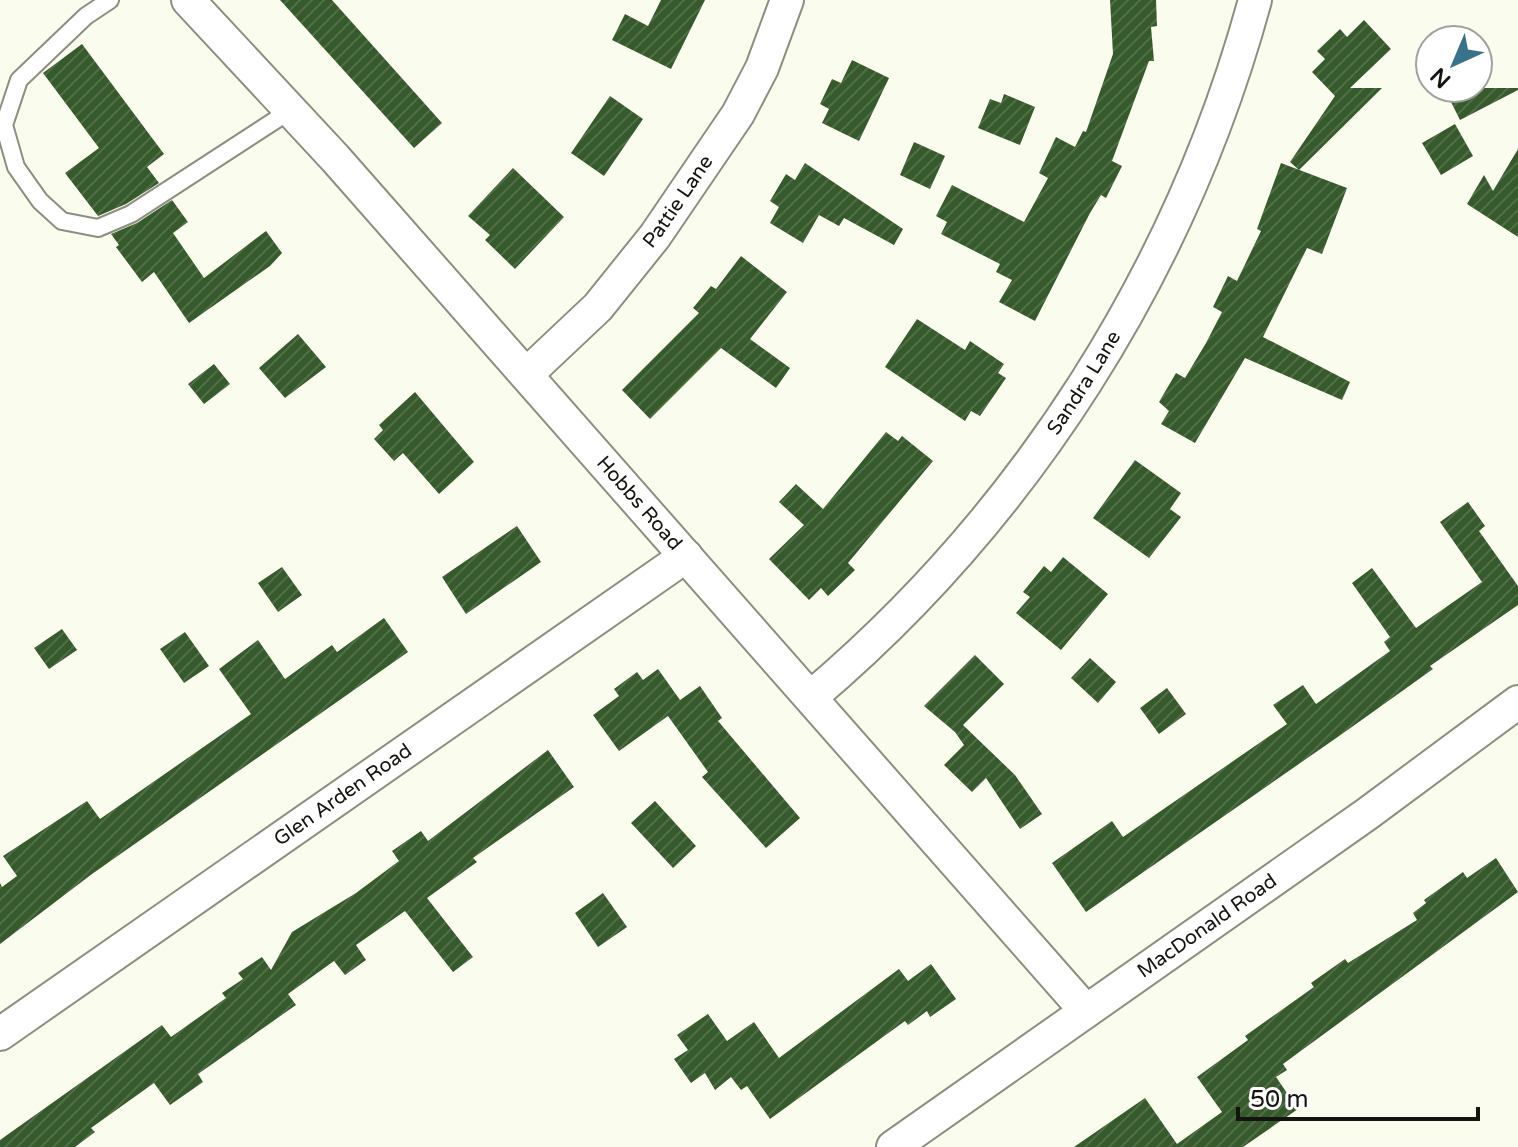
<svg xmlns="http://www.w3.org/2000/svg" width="1518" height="1147" viewBox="0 0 1518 1147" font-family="'Varela Round',sans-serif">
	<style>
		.building { fill: url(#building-hatch) }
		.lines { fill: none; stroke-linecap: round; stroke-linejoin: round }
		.service-casing { stroke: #8c8f80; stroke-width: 20 }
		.minor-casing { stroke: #8c8f80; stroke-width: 36 }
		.service { stroke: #fff; stroke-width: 16 }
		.minor { stroke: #fff; stroke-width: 32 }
		.labels { text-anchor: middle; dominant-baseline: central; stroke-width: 8; stroke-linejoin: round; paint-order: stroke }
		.street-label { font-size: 20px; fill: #13140f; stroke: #fff }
	</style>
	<defs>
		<pattern id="building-hatch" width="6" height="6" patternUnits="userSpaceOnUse" patternTransform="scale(2)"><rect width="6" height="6" fill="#365a2b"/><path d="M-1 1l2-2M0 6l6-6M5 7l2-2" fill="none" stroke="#506d47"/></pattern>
	</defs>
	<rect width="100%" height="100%" fill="#fafded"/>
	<g class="building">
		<polygon points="280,0 332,0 442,123 414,148"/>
		<polygon points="661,0 705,0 671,69 612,40 625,14 648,26"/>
		<polygon points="1110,0 1156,0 1157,26 1151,27 1154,61 1149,61 1112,161 1122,166 1106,198 1101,195 1090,213 1035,321 999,302 1012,280 996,272 1000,264 941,234 947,222 936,216 952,185 1024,222 1048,178 1039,173 1056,137 1075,147 1083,131 1086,132 1113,54"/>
		<polygon points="1364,20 1391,49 1350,88 1382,88 1299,170 1290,162 1335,96 1312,72 1325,59 1317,51 1340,29 1347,37"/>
		<polygon points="82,44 164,154 147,167 159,183 126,204 98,216 65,173 99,148 43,73"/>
		<polygon points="852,60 889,78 859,141 822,123 829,109 820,104 832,79 841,83"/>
		<polygon points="1444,88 1518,88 1518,90 1460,120"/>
		<polygon points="1004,94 1035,107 1020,145 978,128 990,99 1001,103"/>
		<polygon points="610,96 643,119 604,176 571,153"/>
		<polygon points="1455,124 1473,156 1441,175 1422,143"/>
		<polygon points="914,142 945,156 930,189 900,175"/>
		<polygon points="1518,149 1518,237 1467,204 1484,175 1493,191"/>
		<polygon points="805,163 903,229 894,245 844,218 839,226 819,215 803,243 770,223 779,207 770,201 786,174 795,180"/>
		<polygon points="1281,163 1347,188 1322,254 1307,248 1263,337 1350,382 1342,400 1245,358 1195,443 1161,424 1169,411 1159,402 1176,373 1185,378 1206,343 1222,312 1213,307 1228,276 1237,281 1261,231 1257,229"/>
		<polygon points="513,168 564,217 515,269 485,240 490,235 468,216"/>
		<polygon points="172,200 188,222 173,233 204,278 266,231 282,253 270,266 189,323 154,272 142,282 116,247 119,245 111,234 137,223"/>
		<polygon points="741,256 787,292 750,339 790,368 776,388 721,348 650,419 622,390 699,313 693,308 711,286 716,289"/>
		<polygon points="917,319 965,350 970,341 1004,364 998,373 1006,378 980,416 971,411 965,421 885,367"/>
		<polygon points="298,334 326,367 285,398 259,368"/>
		<polygon points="214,364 230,384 204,404 188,384"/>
		<polygon points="415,392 474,462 439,494 403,453 394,461 374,439 383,430 379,425"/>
		<polygon points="886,432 898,441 902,436 933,461 848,563 855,570 828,596 821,588 809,600 769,559 804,525 779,502 796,484 823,509"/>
		<polygon points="1135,460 1181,493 1170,509 1181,517 1149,558 1093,518"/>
		<polygon points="1468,502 1485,526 1479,531 1518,586 1518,605 1430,666 1433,669 1342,734 1086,912 1052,863 1112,821 1123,837 1287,724 1273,705 1303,685 1316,704 1390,651 1384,642 1390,637 1352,583 1372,568 1416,628 1482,582 1440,522"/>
		<polygon points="517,526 541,562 466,614 442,577"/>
		<polygon points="1063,557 1108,594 1061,650 1016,613 1030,597 1023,592 1044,566 1051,572"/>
		<polygon points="282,567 302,595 278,612 258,583"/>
		<polygon points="384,618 408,652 92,874 0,944 0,883 2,887 17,876 3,856 87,801 100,819 251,714 219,669 258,640 285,679 332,645 337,652"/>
		<polygon points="62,629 77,650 49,669 34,648"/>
		<polygon points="185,632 209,666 184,683 160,649"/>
		<polygon points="975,655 1004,684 963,725 1015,775 1042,814 1020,829 986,778 972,792 944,765 964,745 955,732 924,706"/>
		<polygon points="1090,658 1116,682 1098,703 1071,678"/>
		<polygon points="658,669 680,700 700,686 722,718 718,721 800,818 766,848 702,777 708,772 668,716 619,751 593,715 619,696 614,689 637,672 643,680"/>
		<polygon points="1167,688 1186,714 1159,734 1140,708"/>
		<polygon points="548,750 574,787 473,858 477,862 427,898 473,957 453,972 405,911 356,945 366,960 345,975 334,961 288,994 296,1005 198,1074 203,1082 170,1105 154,1083 91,1128 95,1132 75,1147 0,1147 0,1140 162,1025 171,1037 226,998 222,993 243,979 238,973 262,957 271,970 292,932 356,893 399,861 392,851 421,831 428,841"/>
		<polygon points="655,801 696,846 673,868 631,823"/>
		<polygon points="1496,858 1518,892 1283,1064 1287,1070 1276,1077 1298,1109 1243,1147 1074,1147 1145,1098 1177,1144 1222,1112 1197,1077 1248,1040 1245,1036 1314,987 1311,983 1345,959 1348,963 1417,920 1413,913 1426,903 1424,900 1463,872 1467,878"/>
		<polygon points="603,893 627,927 598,947 575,913"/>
		<polygon points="931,964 956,999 930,1017 927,1011 908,1025 905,1021 770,1119 747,1086 741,1090 731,1077 715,1090 705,1073 691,1083 674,1059 688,1050 677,1035 708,1014 727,1041 754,1022 779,1058 899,969 908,981"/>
	</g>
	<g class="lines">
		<defs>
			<polyline id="service" points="110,0 86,16 19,80 4,125 16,167 40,201 62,221 98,228 131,214 291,110"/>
			<g id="minor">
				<path id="s1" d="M188 0 335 158 1086 1011"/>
				<path id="s2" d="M527 374 598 307 655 236 738 114 762 68 787 0"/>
				<path id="s3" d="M811 697C1025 516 1181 272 1255 0"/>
				<path id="s4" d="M0 1034 686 556"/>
				<path id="s5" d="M893 1147 1367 814 1518 702"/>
			</g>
		</defs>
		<use href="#service" class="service-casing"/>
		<use href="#minor" class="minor-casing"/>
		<use href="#service" class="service"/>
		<use href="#minor" class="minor"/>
	</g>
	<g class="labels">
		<g class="street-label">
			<text stroke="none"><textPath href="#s2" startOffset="230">Pattie Lane</textPath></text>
			<text stroke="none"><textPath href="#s3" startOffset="418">Sandra Lane</textPath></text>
			<text stroke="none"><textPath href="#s1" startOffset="676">Hobbs Road</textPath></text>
			<text stroke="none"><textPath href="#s4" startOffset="418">Glen Arden Road</textPath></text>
			<text stroke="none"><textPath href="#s5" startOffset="384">MacDonald Road</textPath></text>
		</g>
	</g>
	<g transform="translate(1454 64) rotate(224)"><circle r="38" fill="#ffffff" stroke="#a1a19f" stroke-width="2"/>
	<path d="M0-6L14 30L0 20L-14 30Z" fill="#38738b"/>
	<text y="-12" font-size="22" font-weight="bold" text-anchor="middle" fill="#13140f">N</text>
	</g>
	<path d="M1238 1107v12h240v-12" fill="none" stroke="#13140f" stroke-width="4"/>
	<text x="1250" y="1107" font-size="24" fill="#13140f" stroke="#ffffff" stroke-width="6" paint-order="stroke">50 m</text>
</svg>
